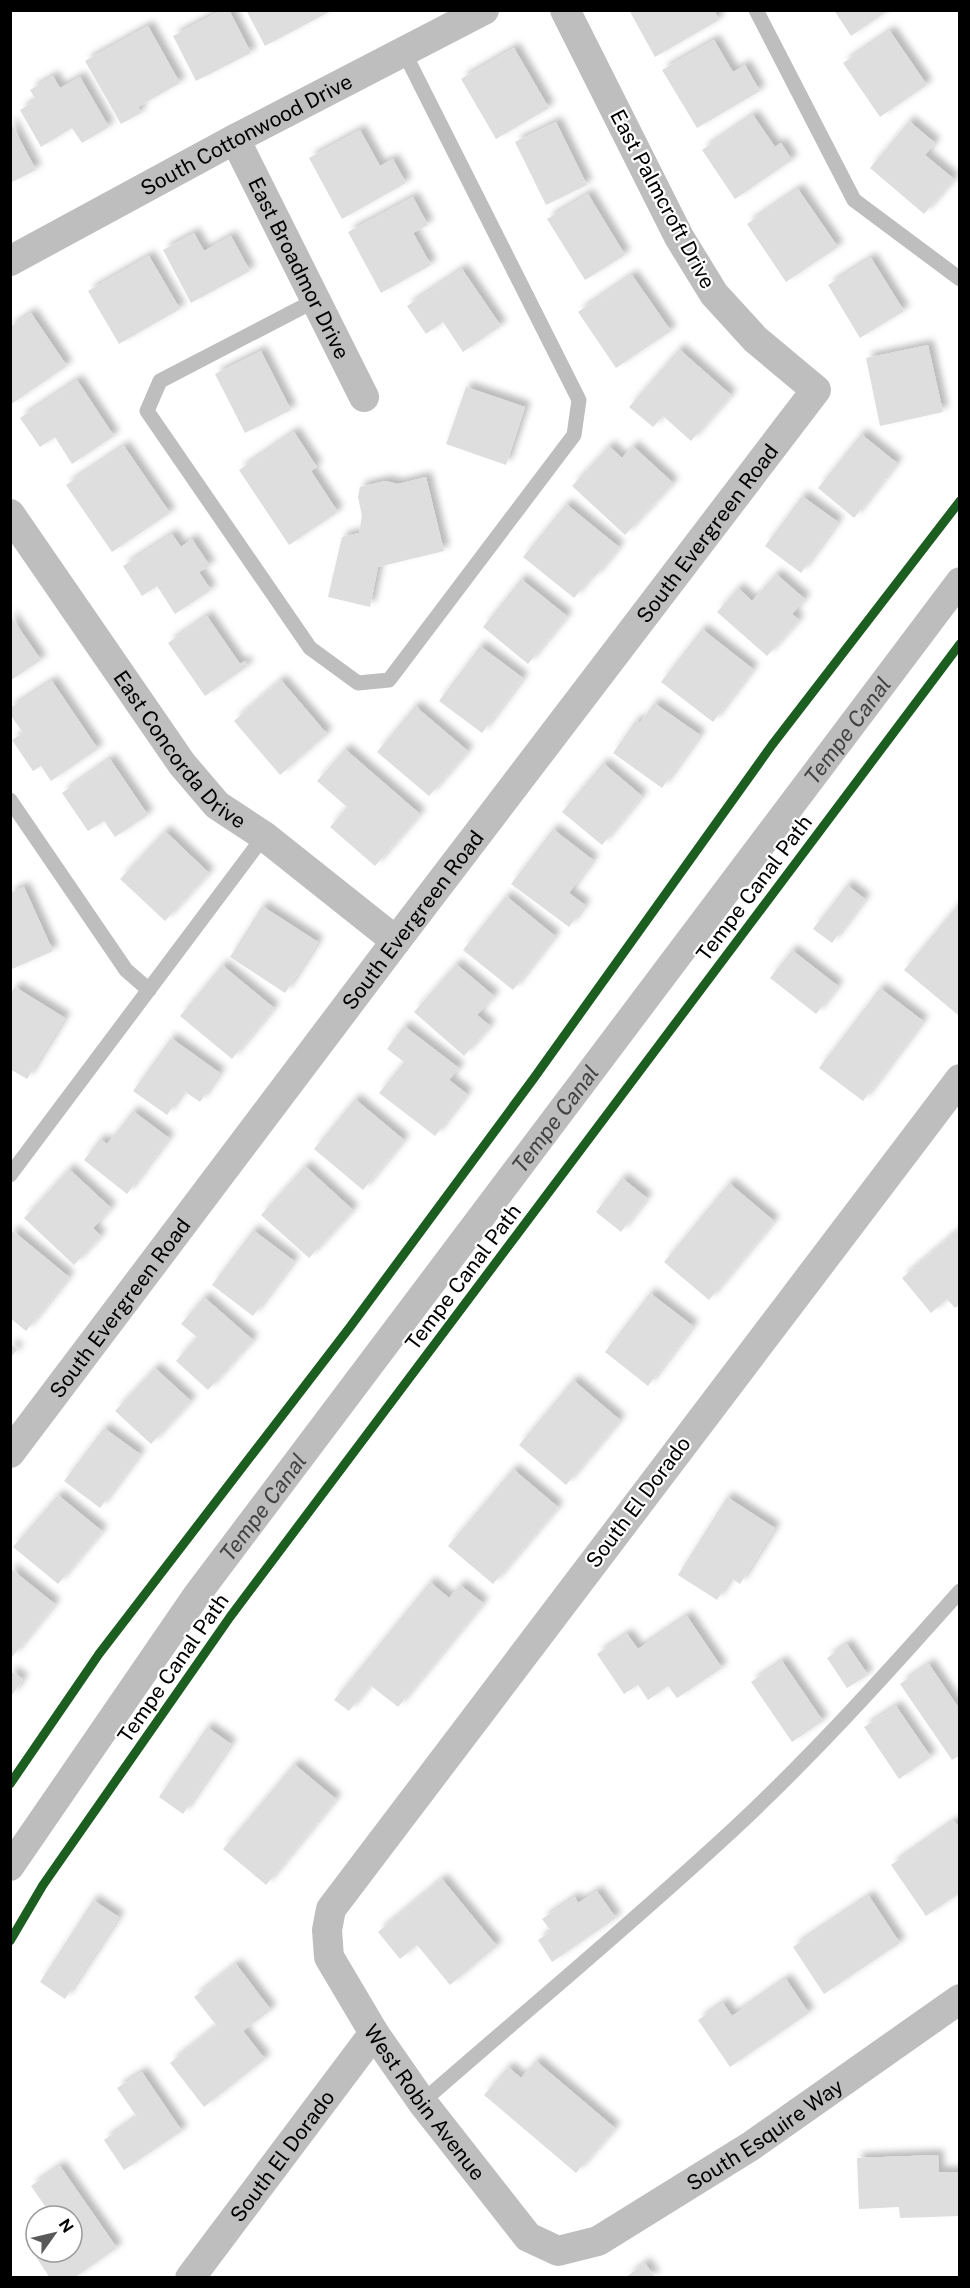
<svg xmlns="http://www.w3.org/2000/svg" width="970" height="2288" viewBox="0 0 970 2288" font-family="'Public Sans',sans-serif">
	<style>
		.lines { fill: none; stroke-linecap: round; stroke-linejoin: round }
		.canal { stroke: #bdbdbd; stroke-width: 28 }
		.building { fill: #dedede; filter: url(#shadow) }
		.service { stroke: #bebebe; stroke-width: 15 }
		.minor { stroke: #bebebe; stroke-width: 30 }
		.cycleway-casing { stroke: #fff; stroke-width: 13 }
		.cycleway { stroke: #1b5e20; stroke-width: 9 }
		.labels { text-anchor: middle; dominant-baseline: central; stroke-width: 4.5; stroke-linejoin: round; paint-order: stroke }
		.street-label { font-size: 21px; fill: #000; stroke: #fff }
		.water-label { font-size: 22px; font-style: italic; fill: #424242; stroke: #fff }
	</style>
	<defs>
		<filter id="shadow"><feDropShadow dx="5.5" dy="-5.5" stdDeviation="3" flood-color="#0004"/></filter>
	</defs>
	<rect width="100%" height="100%" fill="#fff"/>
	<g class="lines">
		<path class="canal" id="s1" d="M10 1867 196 1596 960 581"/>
	</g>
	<g class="building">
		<polygon points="222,10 229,10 251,53 196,81 173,36"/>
		<polygon points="246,10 328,10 329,12 265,46"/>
		<polygon points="629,10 714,10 719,20 655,57"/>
		<polygon points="834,10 889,10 851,36"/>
		<polygon points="148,26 180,83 138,107 141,113 121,124 85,61"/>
		<polygon points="890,31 927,85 880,117 843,63"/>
		<polygon points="714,40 733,72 745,65 760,91 697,128 662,70"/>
		<polygon points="514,48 549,108 496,139 461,79"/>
		<polygon points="53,76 60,88 80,77 109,127 82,143 72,128 41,147 20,110 36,100 30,90"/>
		<polygon points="753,115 775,147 781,143 792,160 735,199 702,150"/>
		<polygon points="10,121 36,170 10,183"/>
		<polygon points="909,121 935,143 925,155 954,179 924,214 870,168"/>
		<polygon points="556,122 587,185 546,205 515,142"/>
		<polygon points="360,130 380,166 393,159 406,183 342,219 309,158"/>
		<polygon points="798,189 838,247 786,282 747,224"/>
		<polygon points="588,194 625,255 585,280 547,219"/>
		<polygon points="413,197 428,225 413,233 431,265 381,293 348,232"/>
		<polygon points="194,233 204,251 231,236 250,271 191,303 163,250"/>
		<polygon points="149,256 180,309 119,344 88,291"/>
		<polygon points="871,258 904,311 860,338 828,285"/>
		<polygon points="462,269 501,326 463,352 443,322 426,334 407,306"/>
		<polygon points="632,275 671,331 616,368 578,312"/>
		<polygon points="31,313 67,366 10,405 10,327"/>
		<polygon points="928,345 943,412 880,426 866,358"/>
		<polygon points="679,349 731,395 691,441 663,416 653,427 629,407"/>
		<polygon points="261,351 291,410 245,433 215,374"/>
		<polygon points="77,380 114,436 72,464 55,437 40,447 20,418"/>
		<polygon points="466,387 525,407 506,465 446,444"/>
		<polygon points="294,432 317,467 311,471 338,512 289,545 239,470"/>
		<polygon points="861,434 897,463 854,518 818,488"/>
		<polygon points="124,446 170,513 112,552 66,485"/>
		<polygon points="609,446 622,458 633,446 673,483 625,535 572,486"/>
		<polygon points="426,477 444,551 378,567 370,607 328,597 342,537 359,533 362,516 358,497 360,487 385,481 398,484"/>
		<polygon points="802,496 838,522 801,573 765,546"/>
		<polygon points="566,504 619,547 594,578 592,576 574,598 523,557"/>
		<polygon points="172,534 181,547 192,539 210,566 199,572 211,590 175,614 157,586 142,596 123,566"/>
		<polygon points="776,574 805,599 792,614 799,620 767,656 717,612 738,588 752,601"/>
		<polygon points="521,579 567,616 528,664 483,627"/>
		<polygon points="10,615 41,660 10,681"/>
		<polygon points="207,616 240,664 245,661 248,666 205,696 168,643"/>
		<polygon points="702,629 753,669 713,722 661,682"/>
		<polygon points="480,646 523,678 482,733 439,701"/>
		<polygon points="281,680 327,734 280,775 234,721"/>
		<polygon points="52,681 98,749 51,781 41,766 33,771 12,740 23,733 10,714 10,708"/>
		<polygon points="654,703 700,735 662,788 613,753 636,720 640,723"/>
		<polygon points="415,706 468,751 429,796 377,752"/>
		<polygon points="345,749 420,814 375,866 330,827 347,807 317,781"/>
		<polygon points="110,759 148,815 115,837 104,821 88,831 62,793"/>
		<polygon points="603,763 642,796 602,845 562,812"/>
		<polygon points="553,829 593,860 569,893 585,905 569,927 511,884"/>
		<polygon points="165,831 209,873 165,921 120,879"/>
		<polygon points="847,885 865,899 832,943 813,929"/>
		<polygon points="24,887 53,951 10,970 10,893"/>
		<polygon points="506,896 555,936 513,990 463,950"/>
		<polygon points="262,906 318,942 285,993 230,957"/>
		<polygon points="956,907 960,910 958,1015 904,970"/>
		<polygon points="792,950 838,986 816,1014 770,978"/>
		<polygon points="456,964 494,996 477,1015 490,1026 464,1056 414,1012"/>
		<polygon points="222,965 274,1008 232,1059 180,1016"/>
		<polygon points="15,987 65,1018 27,1079 10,1069 10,994"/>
		<polygon points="880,988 923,1021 863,1101 819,1068"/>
		<polygon points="404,1026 459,1068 449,1080 467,1094 435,1136 379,1093 404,1062 387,1049"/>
		<polygon points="171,1038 220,1073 200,1102 184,1091 167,1115 133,1091"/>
		<polygon points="355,1099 404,1140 363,1190 314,1149"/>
		<polygon points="133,1111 169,1138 127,1194 84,1160 100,1139 107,1144"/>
		<polygon points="305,1166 353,1210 309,1258 261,1215"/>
		<polygon points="69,1169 111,1208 93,1228 101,1236 74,1265 24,1218"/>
		<polygon points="622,1178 647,1198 621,1232 596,1212"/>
		<polygon points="729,1183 774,1221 709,1300 664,1262"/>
		<polygon points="960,1229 960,1304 955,1308 947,1299 931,1313 902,1278"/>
		<polygon points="253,1230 294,1261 253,1316 212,1285"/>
		<polygon points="13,1231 69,1277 26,1331 10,1318 10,1234"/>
		<polygon points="650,1293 693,1326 648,1386 605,1352"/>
		<polygon points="204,1297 253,1340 208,1390 176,1361 197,1337 181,1324"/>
		<polygon points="10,1344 18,1349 10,1358"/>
		<polygon points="155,1368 191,1401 151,1444 115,1411"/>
		<polygon points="573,1380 620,1420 566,1485 519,1445"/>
		<polygon points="104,1428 140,1454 100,1508 64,1481"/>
		<polygon points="513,1469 558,1507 493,1584 448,1546"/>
		<polygon points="58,1495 102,1531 58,1584 13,1547"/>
		<polygon points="727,1497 775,1528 740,1584 731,1578 717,1600 678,1575"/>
		<polygon points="10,1568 55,1604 12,1657 10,1655"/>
		<polygon points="430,1582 449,1598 460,1585 483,1603 398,1707 370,1685 349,1711 334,1700"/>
		<polygon points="687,1616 722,1668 677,1698 668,1686 648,1700 638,1685 624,1694 597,1654 627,1634 638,1649"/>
		<polygon points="847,1644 868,1675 847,1688 827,1658"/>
		<polygon points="782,1661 823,1721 792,1742 751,1682"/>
		<polygon points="929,1664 960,1710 960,1755 952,1760 900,1684"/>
		<polygon points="10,1671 23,1679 10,1698"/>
		<polygon points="896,1706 931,1757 899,1779 864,1727"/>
		<polygon points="207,1727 231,1744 183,1814 159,1797"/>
		<polygon points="294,1764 336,1799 266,1885 223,1849"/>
		<polygon points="954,1821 960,1828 960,1893 926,1916 891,1865"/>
		<polygon points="442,1879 497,1946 450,1985 417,1945 400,1959 378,1932"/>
		<polygon points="597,1891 616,1918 552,1962 538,1940 551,1931 542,1919 575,1897 578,1903"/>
		<polygon points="869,1896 900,1943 824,1994 793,1947"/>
		<polygon points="93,1900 119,1917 65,1999 40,1982"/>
		<polygon points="236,1964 271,2010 243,2031 265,2059 204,2107 170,2063 217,2026 194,1997"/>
		<polygon points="786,1979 809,2013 730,2067 698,2020 723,2003 732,2016"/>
		<polygon points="536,2061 615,2128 576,2173 484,2095 508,2067 521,2078"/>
		<polygon points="142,2072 182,2131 124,2170 104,2140 137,2117 117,2088"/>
		<polygon points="938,2155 939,2172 960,2172 960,2216 900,2218 899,2207 859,2209 857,2158"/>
		<polygon points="60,2166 117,2248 74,2278 50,2278 28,2245 36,2240 36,2252 72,2252 72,2216 52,2216 31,2186"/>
		<polygon points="645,2263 655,2278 625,2278"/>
	</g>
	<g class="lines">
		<g class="service">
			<polyline points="756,10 854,200 960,279"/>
			<polyline points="316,300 160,381 147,411 310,648 358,683 389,680 574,435 579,400 404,52"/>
			<polyline points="10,800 126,970 149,990"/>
			<polyline points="10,1175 264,836"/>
			<path d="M422 2102C527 2010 635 1921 737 1826 816 1752 888 1672 960 1591"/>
		</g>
		<g class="minor">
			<path id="s2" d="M235 139 364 397"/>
			<path id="s3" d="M10 261 235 139 484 10"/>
			<path id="s4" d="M10 514 182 764 217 805 264 836 396 941"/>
			<path id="s5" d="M960 1079 331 1909 327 1930 329 1957 374 2033 422 2102 528 2237 558 2251 598 2241 751 2146 960 1999"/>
			<path id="s6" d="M10 1453 396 941 816 390 755 339 714 294 679 237 565 10"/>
			<path id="s7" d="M190 2278 374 2033"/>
		</g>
		<defs>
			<g id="cycleway">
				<polyline points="10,1784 99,1654 350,1327 534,1078 772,745 960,501"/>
				<polyline points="10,1941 43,1885 230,1617 960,644"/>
			</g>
		</defs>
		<use href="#cycleway" class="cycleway-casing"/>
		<use href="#cycleway" class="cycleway"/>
	</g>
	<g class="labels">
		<g class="street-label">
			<text stroke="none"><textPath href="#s3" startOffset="268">South Cottonwood Drive</textPath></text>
			<text transform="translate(663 199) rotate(62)">East Palmcroft Drive</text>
			<text stroke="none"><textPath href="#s2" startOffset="144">East Broadmor Drive</textPath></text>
			<text stroke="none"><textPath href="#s6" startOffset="1154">South Evergreen Road</textPath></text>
			<text stroke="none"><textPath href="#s4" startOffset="291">East Concorda Drive</textPath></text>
			<text transform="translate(754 888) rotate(-53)">Tempe Canal Path</text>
			<text stroke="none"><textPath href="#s6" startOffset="668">South Evergreen Road</textPath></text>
			<text transform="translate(463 1277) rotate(-53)">Tempe Canal Path</text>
			<text stroke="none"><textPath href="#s6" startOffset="182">South Evergreen Road</textPath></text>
			<text transform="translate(638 1502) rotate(-53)">South El Dorado</text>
			<text transform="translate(173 1668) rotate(-55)">Tempe Canal Path</text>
			<text stroke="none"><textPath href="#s5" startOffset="1264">West Robin Avenue</textPath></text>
			<text stroke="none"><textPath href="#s5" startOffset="1706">South Esquire Way</textPath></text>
			<text stroke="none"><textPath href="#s7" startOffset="153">South El Dorado</textPath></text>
		</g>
		<g class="water-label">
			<text stroke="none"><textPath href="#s1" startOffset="1412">Tempe Canal</textPath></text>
			<text stroke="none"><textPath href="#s1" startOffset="926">Tempe Canal</textPath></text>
			<text stroke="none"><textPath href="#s1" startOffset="440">Tempe Canal</textPath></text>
		</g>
	</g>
	<rect width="970" height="2288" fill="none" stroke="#000000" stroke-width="24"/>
	<g transform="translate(54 2234) rotate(56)"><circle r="28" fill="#ffffff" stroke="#999999" stroke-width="1.5"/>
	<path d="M0-4.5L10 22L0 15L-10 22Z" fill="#595959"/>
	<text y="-9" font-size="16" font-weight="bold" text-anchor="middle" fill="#000000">N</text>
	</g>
</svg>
